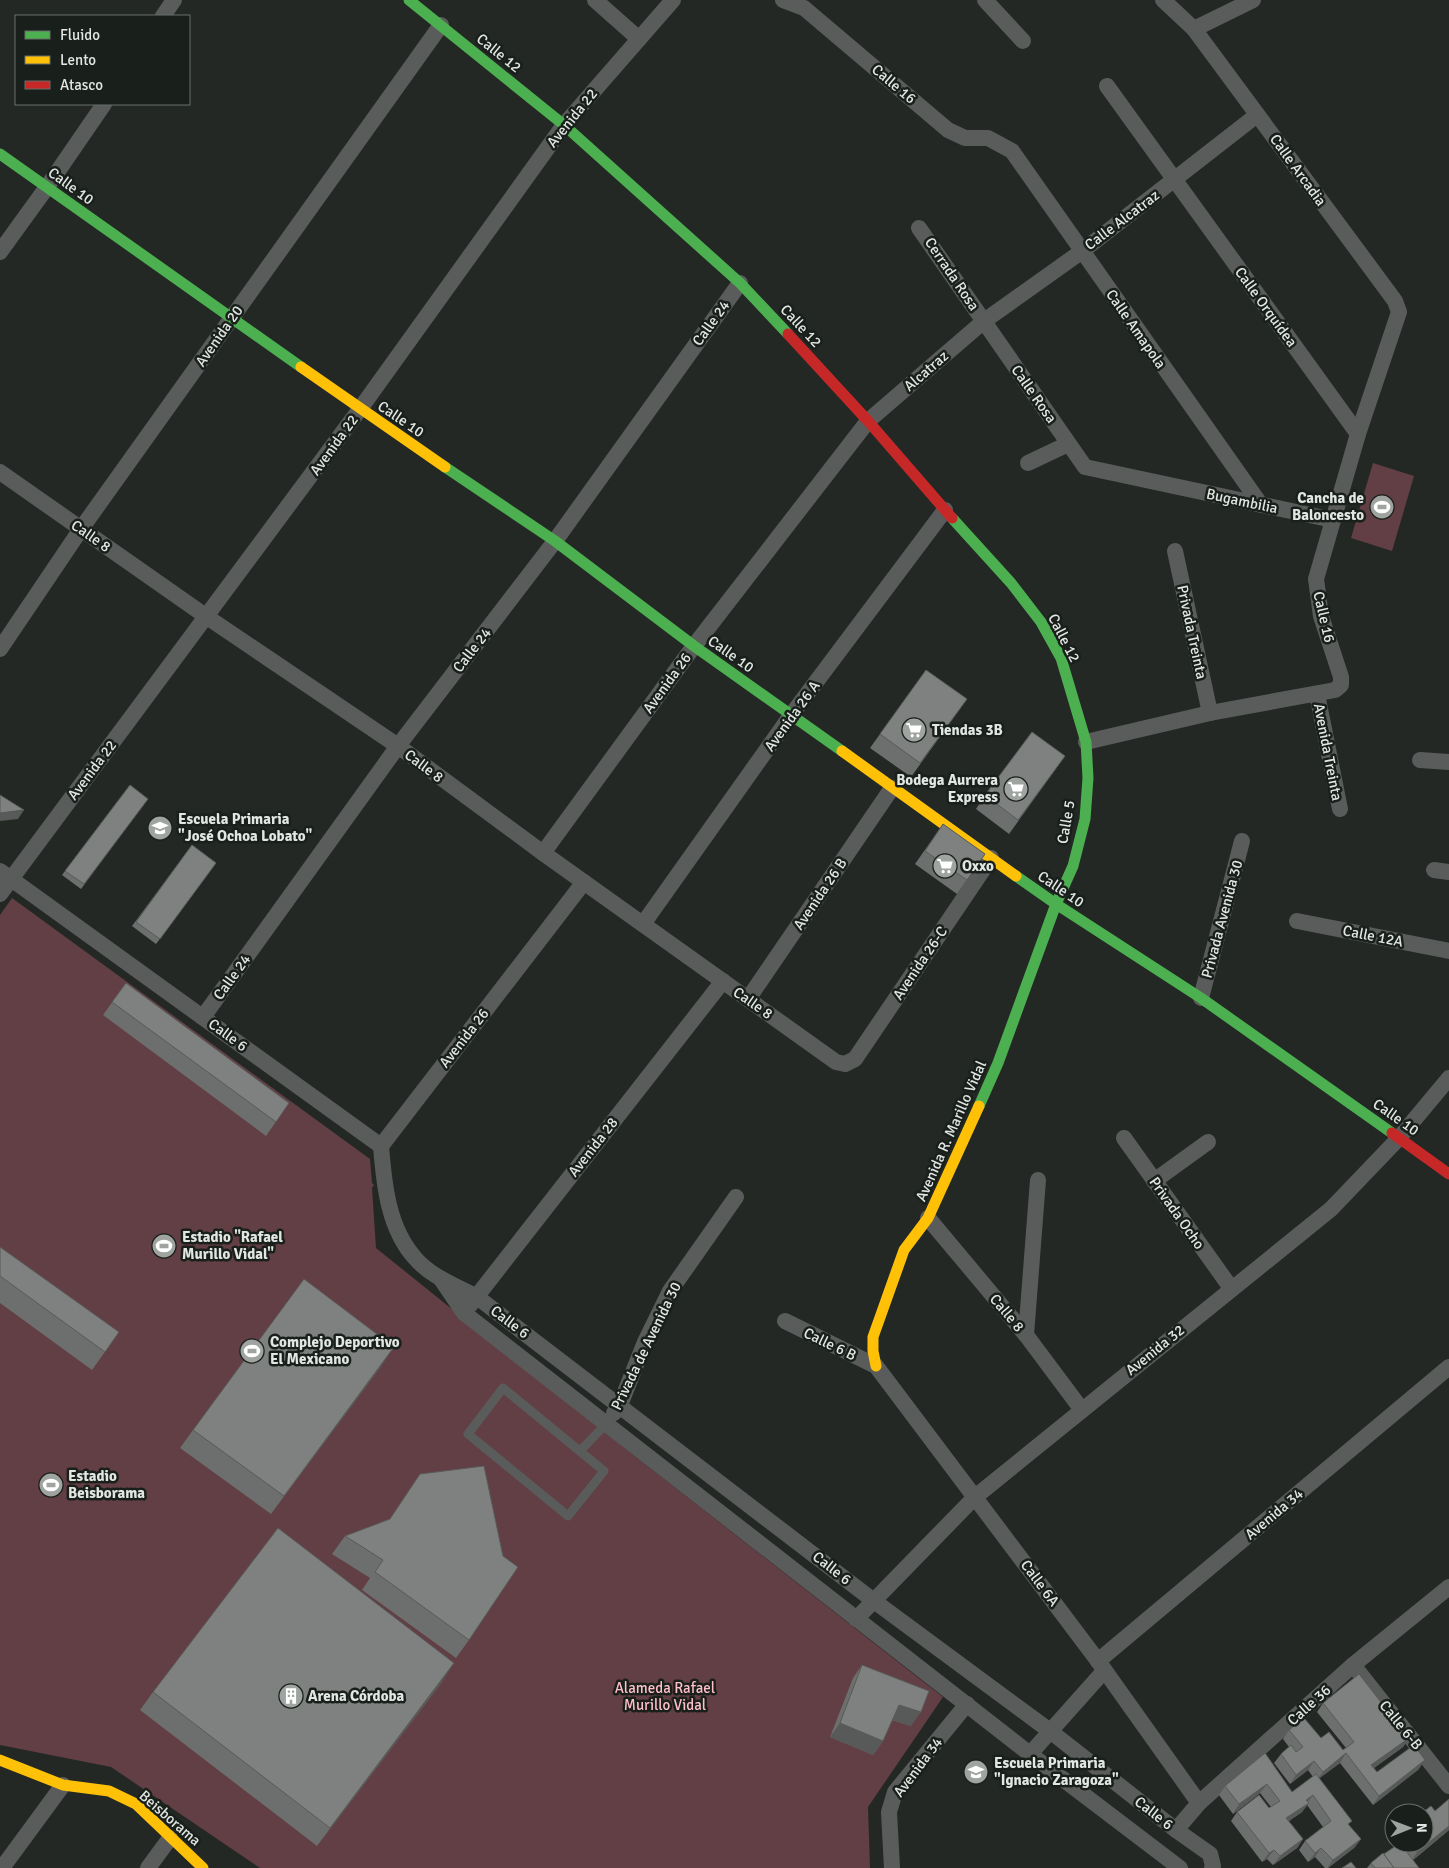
<svg xmlns="http://www.w3.org/2000/svg" width="1449" height="1868" viewBox="0 0 1449 1868" font-family="Signika,sans-serif">
	<style>
		.park { fill: #623e45 }
		.lines { fill: none; stroke-linecap: round; stroke-linejoin: round }
		.lane { stroke: #5a5c5b; stroke-width: 9 }
		.street { stroke: #5a5c5b; stroke-width: 16 }
		.fast { stroke: #4caf50; stroke-width: 11 }
		.slow { stroke: #ffc107; stroke-width: 11 }
		.jam { stroke: #c62828; stroke-width: 11 }
		.wall { fill: #6c6f6d }
		.shaded-wall { fill: #585a59 }
		.building { fill: #7e817f; stroke: #585a59 }
		.labels { text-anchor: middle; dominant-baseline: central; stroke-width: 5; stroke-linejoin: round; paint-order: stroke }
		.street-label { font-size: 15px; fill: #e2e7e3; stroke: #191f1a }
		.poi-label { font-size: 15px; font-weight: bold; fill: #e2e7e3; stroke: #191f1a; text-anchor: start }
		.park-label { font-size: 15px; fill: #ffbfca; stroke: #191f1a }
	</style>
	<rect width="100%" height="100%" fill="#232825"/>
	<g class="park">
		<polygon points="1373,463 1414,476 1392,551 1351,538"/>
		<polygon points="12,898 370,1159 372,1183 374,1185 372,1188 376,1248 632,1454 943,1697 868,1807 870,1868 260,1868 111,1767 0,1745 0,915"/>
	</g>
	<g class="lines">
		<g class="lane">
			<polygon points="503,1388 604,1471 568,1516 468,1434"/>
			<polyline points="580,1451 607,1423"/>
		</g>
		<g class="street">
			<polyline points="595,0 639,39"/>
			<polyline points="783,0 804,8 948,130 965,138 988,138 1012,151 1261,505"/>
			<polyline points="985,0 1023,41"/>
			<polyline points="163,16 174,0"/>
			<polyline points="1194,29 1253,0"/>
			<polyline points="1107,86 1358,434"/>
			<polyline points="919,228 1085,467 1333,520"/>
			<polyline points="0,252 47,187 104,104"/>
			<polyline points="1028,463 1068,444"/>
			<polyline points="0,472 207,617 398,746 543,853 836,1062 845,1064 855,1059 991,858"/>
			<polyline points="1175,551 1210,713"/>
			<polyline points="0,649 81,529 441,25"/>
			<polyline points="1317,694 1340,809"/>
			<polyline points="1086,742 1210,713 1335,690 1341,685 1341,677 1321,616 1316,579 1358,434 1399,312 1395,301 1194,29 1163,0"/>
			<polyline points="1420,760 1449,762"/>
			<polyline points="543,853 694,646 868,421 984,321 1081,252 1257,115"/>
			<polyline points="1434,870 1449,872"/>
			<path d="M0 871 381 1146C384 1184 388 1228 415 1258 430 1276 456 1286 477 1297L874 1601 1050 1731 1176 1830 1210 1854 1213 1866 1212 1868"/>
			<polyline points="0,894 360,409 564,125 673,0"/>
			<polyline points="1297,921 1449,951"/>
			<polyline points="643,924 792,714 945,510"/>
			<polyline points="1201,998 1242,841"/>
			<polyline points="748,999 892,788"/>
			<polyline points="203,1017 398,746 555,541 740,283"/>
			<polyline points="1124,1138 1231,1288"/>
			<polyline points="381,1146 584,882"/>
			<polyline points="1154,1181 1208,1142"/>
			<polyline points="928,1218 1026,1335 1082,1410"/>
			<polyline points="441,1279 464,1313 1030,1754 1180,1868"/>
			<polyline points="470,1305 723,981"/>
			<polyline points="785,1321 876,1366 1098,1661 1199,1803"/>
			<polyline points="1026,1335 1038,1180"/>
			<polyline points="614,1413 620,1405 645,1342 670,1291 736,1197"/>
			<polyline points="856,1619 975,1497 1331,1209 1399,1138 1449,1078"/>
			<polyline points="1098,1661 1449,1367"/>
			<polyline points="1353,1665 1449,1786"/>
			<polyline points="1030,1754 1104,1671"/>
			<polyline points="1176,1830 1199,1803 1353,1665 1449,1587"/>
			<polyline points="2,1868 63,1785"/>
			<polyline points="148,1868 170,1838"/>
			<polyline points="892,1868 889,1812 895,1792 967,1704"/>
		</g>
		<g class="fast">
			<polyline points="409,0 564,125 740,283 788,334"/>
			<polyline points="0,154 301,367"/>
			<polyline points="445,467 555,541 694,646 842,751"/>
			<polyline points="952,518 1011,583 1041,622 1061,658 1086,742 1088,778 1085,819 1073,866 1056,904 998,1063 979,1106"/>
			<polyline points="1016,876 1056,904 1201,998 1392,1133"/>
		</g>
		<g class="slow">
			<polyline points="301,367 445,467"/>
			<polyline points="842,751 1016,876"/>
			<polyline points="876,1366 873,1351 873,1337 904,1250 928,1218 979,1106"/>
			<polyline points="0,1760 63,1785 109,1791 136,1804 203,1868"/>
		</g>
		<g class="jam">
			<polyline points="788,334 868,421 952,518"/>
			<polyline points="1392,1133 1449,1174"/>
		</g>
	</g>
	<g class="wall">
		<polygon points="926,670 967,699 911,777 870,748"/>
		<polygon points="1065,756 1009,834 976,809 985,795"/>
		<polygon points="130,785 148,799 81,889 62,875"/>
		<polygon points="943,824 985,854 957,894 915,864"/>
		<polygon points="192,845 216,863 156,944 132,926"/>
		<polygon points="126,983 289,1103 266,1136 103,1015"/>
		<polygon points="0,1247 119,1332 92,1370 0,1303"/>
		<polygon points="382,1365 271,1514 180,1448 193,1430"/>
		<polygon points="420,1474 469,1640 456,1658 362,1590 370,1578 332,1554 345,1536 389,1520"/>
		<polygon points="862,1665 911,1726 892,1720 883,1741 873,1755 830,1737 853,1678"/>
		<polygon points="442,1682 317,1846 140,1710 153,1692"/>
		<polygon points="1323,1703 1409,1738 1403,1747 1374,1768 1377,1772 1419,1769 1373,1805 1340,1763 1319,1778 1349,1826 1361,1839 1354,1848 1328,1868 1325,1868 1315,1857 1308,1862 1299,1850 1305,1841 1323,1827 1307,1805 1302,1812 1289,1821 1303,1839 1297,1848 1273,1865 1267,1859 1262,1862 1231,1821 1237,1812 1269,1808 1271,1807 1260,1793 1233,1814 1219,1795 1225,1786 1265,1753 1292,1792 1313,1777 1308,1770 1290,1784 1274,1763 1281,1754 1289,1747 1283,1739 1289,1730 1321,1738 1343,1750 1346,1748 1317,1712"/>
		<polygon points="1449,1799 1449,1830 1413,1860 1419,1868 1367,1868 1371,1863 1383,1853 1384,1854 1397,1845 1395,1843 1424,1843 1424,1813 1422,1813 1431,1806 1435,1811"/>
	</g>
	<g class="shaded-wall">
		<polygon points="24,810 18,819 0,821 0,813"/>
		<polygon points="394,1347 382,1365 271,1514 284,1496"/>
		<polygon points="454,1663 442,1682 317,1846 330,1828"/>
		<polygon points="899,1705 921,1712 911,1726 890,1719"/>
		<polygon points="840,1723 883,1741 873,1755 830,1737"/>
		<polygon points="1409,1738 1403,1747 1365,1774 1371,1765"/>
		<polygon points="1346,1753 1340,1763 1316,1781 1323,1772"/>
		<polygon points="1425,1760 1419,1769 1373,1805 1379,1796"/>
		<polygon points="1314,1761 1308,1770 1290,1784 1296,1775"/>
		<polygon points="1267,1784 1260,1793 1233,1814 1239,1804"/>
		<polygon points="1313,1795 1306,1804 1309,1803 1302,1812 1280,1827 1286,1818"/>
		<polygon points="1449,1826 1449,1830 1411,1862 1417,1852"/>
		<polygon points="1303,1839 1297,1848 1273,1865 1280,1856"/>
		<polygon points="1361,1839 1354,1848 1327,1868 1333,1860"/>
		<polygon points="1321,1848 1315,1857 1308,1862 1315,1853"/>
		<polygon points="1274,1850 1267,1859 1262,1862 1269,1853"/>
	</g>
	<g class="building">
		<polygon points="926,670 967,699 920,763 880,734"/>
		<polygon points="1032,732 1065,756 1018,820 985,795"/>
		<polygon points="130,785 148,799 84,884 65,871"/>
		<polygon points="0,795 24,810 0,813"/>
		<polygon points="943,824 985,854 967,880 925,851"/>
		<polygon points="192,845 216,863 160,939 136,922"/>
		<polygon points="126,983 289,1103 276,1122 112,1002"/>
		<polygon points="0,1247 119,1332 105,1352 0,1276"/>
		<polygon points="304,1279 394,1347 284,1496 193,1430"/>
		<polygon points="484,1466 503,1556 518,1567 469,1640 375,1572 383,1560 345,1536 390,1519 420,1474"/>
		<polygon points="278,1528 454,1663 330,1828 153,1692"/>
		<polygon points="862,1665 929,1691 921,1712 899,1705 883,1741 840,1723"/>
		<polygon points="1359,1674 1409,1738 1371,1765 1377,1772 1414,1745 1425,1760 1379,1796 1346,1753 1323,1772 1314,1761 1296,1775 1281,1754 1291,1745 1296,1752 1303,1747 1289,1730 1304,1718 1321,1738 1329,1732 1343,1750 1354,1742 1323,1703"/>
		<polygon points="1265,1753 1292,1792 1316,1774 1352,1821 1348,1824 1361,1839 1333,1860 1321,1848 1315,1853 1305,1841 1331,1821 1313,1795 1306,1800 1309,1803 1286,1818 1303,1839 1280,1856 1274,1850 1269,1853 1237,1812 1259,1795 1269,1808 1280,1801 1267,1784 1239,1804 1225,1786"/>
		<polygon points="1449,1799 1449,1826 1417,1852 1410,1843 1424,1843 1424,1813 1422,1813 1431,1806 1435,1811"/>
		<polygon points="1400,1843 1419,1868 1394,1868 1384,1854"/>
		<polygon points="1383,1853 1394,1868 1375,1868 1371,1863"/>
		<polygon points="1351,1862 1356,1868 1342,1868"/>
	</g>
	<defs>
		<symbol id="stadium-disc" viewBox="-11 -11 22 22"><circle r="9.5" fill="#9fa4a0" stroke="#191f1a"/><path d="M0-5a6.5 5 0 1 0 0 10a6.5 5 0 1 0 0-10ZM-3.5-1.8h7v3.6h-7Z" fill="#fff"/></symbol>
		<symbol id="supermarket-disc" viewBox="-11 -11 22 22"><circle r="9.5" fill="#9fa4a0" stroke="#191f1a"/><path d="M-6-5.5h2.5l.6 2H6L4.5 2H-2.5L-4.4-4H-6ZM-1.5 3.2a1.3 1.3 0 1 0 .1 0ZM3 3.2a1.3 1.3 0 1 0 .1 0Z" fill="#fff"/></symbol>
		<symbol id="school-disc" viewBox="-11 -11 22 22"><circle r="9.5" fill="#9fa4a0" stroke="#191f1a"/><path d="M0-5L7-2L0 1L-7-2ZM-4 1L0 2.5L4 1V4Q0 6-4 4Z" fill="#fff"/></symbol>
		<symbol id="building-disc" viewBox="-11 -11 22 22"><circle r="9.5" fill="#9fa4a0" stroke="#191f1a"/><path d="M-4-6H4V6H1V3H-1V6H-4ZM-2.5-4.3h1.7v1.8h-1.7ZM.8-4.3h1.7v1.8H.8ZM-2.5-1h1.7V.8h-1.7ZM.8-1h1.7V.8H.8Z" fill="#fff"/></symbol>
	</defs>
	<g fill-rule="evenodd">
		<use href="#stadium-disc" x="1368" y="493" width="28" height="28"/>
		<use href="#supermarket-disc" x="900" y="716" width="28" height="28"/>
		<use href="#supermarket-disc" x="1002" y="775" width="28" height="28"/>
		<use href="#school-disc" x="146" y="814" width="28" height="28"/>
		<use href="#supermarket-disc" x="931" y="852" width="28" height="28"/>
		<use href="#stadium-disc" x="150" y="1232" width="28" height="28"/>
		<use href="#stadium-disc" x="238" y="1337" width="28" height="28"/>
		<use href="#stadium-disc" x="37" y="1471" width="28" height="28"/>
		<use href="#building-disc" x="277" y="1682" width="28" height="28"/>
		<use href="#school-disc" x="962" y="1758" width="28" height="28"/>
	</g>
	<g class="labels">
		<g class="street-label">
			<text transform="translate(499 53) rotate(39)">Calle 12</text>
			<text transform="translate(894 84) rotate(40)">Calle 16</text>
			<text transform="translate(572 118) rotate(-51)">Avenida 22</text>
			<text transform="translate(1298 170) rotate(54)">Calle Arcadia</text>
			<text transform="translate(71 186) rotate(36)">Calle 10</text>
			<text transform="translate(1122 220) rotate(-37)">Calle Alcatraz</text>
			<text transform="translate(952 274) rotate(56)">Cerrada Rosa</text>
			<text transform="translate(1266 307) rotate(54)">Calle Orquídea</text>
			<text transform="translate(711 323) rotate(-54)">Calle 24</text>
			<text transform="translate(801 326) rotate(47)">Calle 12</text>
			<text transform="translate(1136 329) rotate(55)">Calle Amapola</text>
			<text transform="translate(219 336) rotate(-55)">Avenida 20</text>
			<text transform="translate(926 371) rotate(-41)">Alcatraz</text>
			<text transform="translate(1034 394) rotate(55)">Calle Rosa</text>
			<text transform="translate(401 419) rotate(34)">Calle 10</text>
			<text transform="translate(334 445) rotate(-54)">Avenida 22</text>
			<text transform="translate(1242 501) rotate(12)">Bugambilia</text>
			<text transform="translate(91 536) rotate(35)">Calle 8</text>
			<text transform="translate(1324 617) rotate(77)">Calle 16</text>
			<text transform="translate(1192 632) rotate(78)">Privada Treinta</text>
			<text transform="translate(1064 638) rotate(63)">Calle 12</text>
			<text transform="translate(472 650) rotate(-52)">Calle 24</text>
			<text transform="translate(731 654) rotate(35)">Calle 10</text>
			<text transform="translate(667 683) rotate(-54)">Avenida 26</text>
			<text transform="translate(792 716) rotate(-54)">Avenida 26 A</text>
			<text transform="translate(1328 752) rotate(79)">Avenida Treinta</text>
			<text transform="translate(424 766) rotate(37)">Calle 8</text>
			<text transform="translate(92 770) rotate(-53)">Avenida 22</text>
			<text transform="translate(1066 822) rotate(-80)">Calle 5</text>
			<text transform="translate(1061 889) rotate(34)">Calle 10</text>
			<text transform="translate(820 894) rotate(-56)">Avenida 26 B</text>
			<text transform="translate(1222 919) rotate(-75)">Privada Avenida 30</text>
			<text transform="translate(1373 936) rotate(11)">Calle 12A</text>
			<text transform="translate(920 963) rotate(-56)">Avenida 26-C</text>
			<text transform="translate(232 977) rotate(-54)">Calle 24</text>
			<text transform="translate(753 1003) rotate(35)">Calle 8</text>
			<text transform="translate(228 1035) rotate(36)">Calle 6</text>
			<text transform="translate(464 1038) rotate(-52)">Avenida 26</text>
			<text transform="translate(1396 1117) rotate(35)">Calle 10</text>
			<text transform="translate(951 1131) rotate(-66)">Avenida R. Marillo Vidal</text>
			<text transform="translate(593 1147) rotate(-52)">Avenida 28</text>
			<text transform="translate(1177 1213) rotate(55)">Privada Ocho</text>
			<text transform="translate(1007 1313) rotate(50)">Calle 8</text>
			<text transform="translate(510 1322) rotate(37)">Calle 6</text>
			<text transform="translate(830 1344) rotate(26)">Calle 6 B</text>
			<text transform="translate(646 1346) rotate(-64)">Privada de Avenida 30</text>
			<text transform="translate(1155 1350) rotate(-39)">Avenida 32</text>
			<text transform="translate(1274 1514) rotate(-40)">Avenida 34</text>
			<text transform="translate(832 1568) rotate(38)">Calle 6</text>
			<text transform="translate(1040 1583) rotate(53)">Calle 6A</text>
			<text transform="translate(1309 1705) rotate(-42)">Calle 36</text>
			<text transform="translate(1401 1725) rotate(51)">Calle 6-B</text>
			<text transform="translate(918 1767) rotate(-53)">Avenida 34</text>
			<text transform="translate(1154 1813) rotate(38)">Calle 6</text>
			<text transform="translate(170 1818) rotate(41)">Beisborama</text>
		</g>
		<g class="poi-label">
			<text x="1364" y="498" text-anchor="end">Cancha de<tspan x="1364" dy="17">Baloncesto</tspan></text>
			<text x="932" y="730">Tiendas 3B</text>
			<text x="998" y="780" text-anchor="end">Bodega Aurrera<tspan x="998" dy="17">Express</tspan></text>
			<text x="178" y="819">Escuela Primaria<tspan x="178" dy="17">"José Ochoa Lobato"</tspan></text>
			<text x="962" y="866">Oxxo</text>
			<text x="182" y="1237">Estadio "Rafael<tspan x="182" dy="17">Murillo Vidal"</tspan></text>
			<text x="270" y="1342">Complejo Deportivo<tspan x="270" dy="17">El Mexicano</tspan></text>
			<text x="68" y="1476">Estadio<tspan x="68" dy="17">Beisborama</tspan></text>
			<text x="308" y="1696">Arena Córdoba</text>
			<text x="994" y="1763">Escuela Primaria<tspan x="994" dy="17">"Ignacio Zaragoza"</tspan></text>
		</g>
		<g class="park-label">
			<text x="665" y="1688">Alameda Rafael<tspan x="665" dy="17">Murillo Vidal</tspan></text>
		</g>
	</g>
	<rect x="15" y="15" width="175" height="90" fill="#191f1a" stroke="#696f6a"/>
	<rect x="25" y="31" width="25" height="8" fill="#4caf50" stroke="#696f6a"/>
	<text x="60" y="40" font-size="15" fill="#e2e7e3">Fluido</text>
	<rect x="25" y="56" width="25" height="8" fill="#ffc107" stroke="#696f6a"/>
	<text x="60" y="65" font-size="15" fill="#e2e7e3">Lento</text>
	<rect x="25" y="81" width="25" height="8" fill="#c62828" stroke="#696f6a"/>
	<text x="60" y="90" font-size="15" fill="#e2e7e3">Atasco</text>
	<g transform="translate(1409 1828) rotate(89)"><circle r="24" fill="#191f1a" stroke="#696f6a"/>
	<path d="M0-4L9 19L0 12L-9 19Z" fill="#9fa4a0"/>
	<text y="-8" font-size="14" font-weight="bold" text-anchor="middle" fill="#e2e7e3">N</text>
	</g>
</svg>
